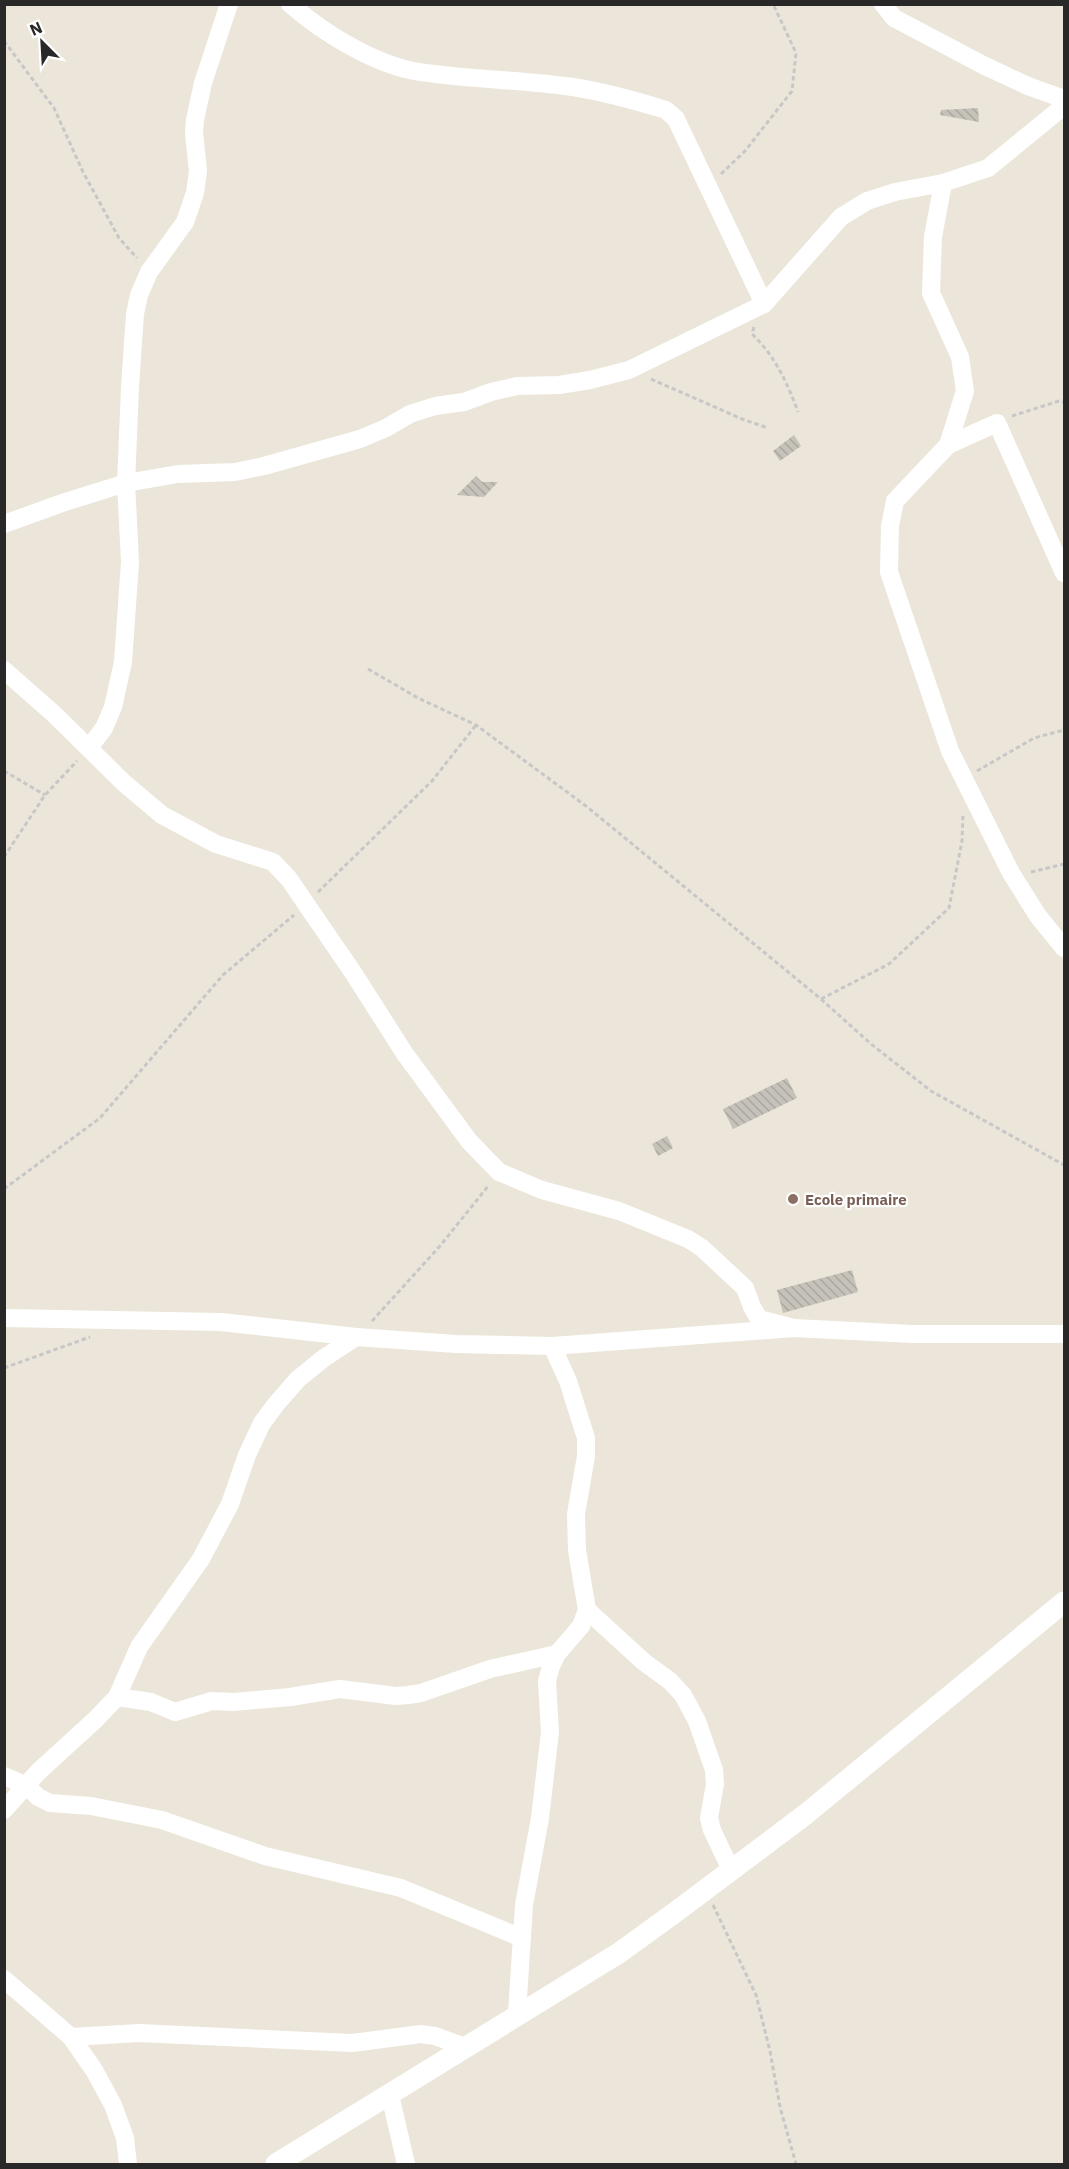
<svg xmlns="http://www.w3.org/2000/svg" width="1069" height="2169" viewBox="0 0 1069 2169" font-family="'IBM Plex Sans',sans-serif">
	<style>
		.building { fill: url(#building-back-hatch) }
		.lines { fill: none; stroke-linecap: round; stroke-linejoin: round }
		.path { stroke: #c7c7c7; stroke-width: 3; stroke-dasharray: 4.5 3; stroke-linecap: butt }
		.minor { stroke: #fff; stroke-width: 18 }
		.tertiary { stroke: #fff; stroke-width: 21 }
		.education-dot { fill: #8d6e63; stroke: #fff; stroke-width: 2 }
		.labels { text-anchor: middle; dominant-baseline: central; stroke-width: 4.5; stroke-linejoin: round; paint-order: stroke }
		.education-label { font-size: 15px; font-weight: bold; fill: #785e54; stroke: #fff; text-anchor: start }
	</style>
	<defs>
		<pattern id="building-back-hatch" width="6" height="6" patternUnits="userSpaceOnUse" patternTransform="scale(1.5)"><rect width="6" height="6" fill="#c6c2b9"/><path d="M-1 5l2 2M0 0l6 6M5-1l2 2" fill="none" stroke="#aaa79f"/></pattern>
	</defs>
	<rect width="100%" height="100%" fill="#ebe6d9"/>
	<g class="building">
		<polygon points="978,108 979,122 940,115 941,110"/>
		<polygon points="794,435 801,446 780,461 773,451"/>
		<polygon points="476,476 482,482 498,482 484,497 457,495"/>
		<polygon points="787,1078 797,1098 733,1129 723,1109"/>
		<polygon points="667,1136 673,1148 658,1156 652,1144"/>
		<polygon points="852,1270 858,1292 783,1313 777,1290"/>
	</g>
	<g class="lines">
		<g class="path">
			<polyline points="4,41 54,108 83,172 119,238 137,258"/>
			<polyline points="721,174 745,151 792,91 796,53 773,4"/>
			<path d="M754 327 752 334C775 356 787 382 798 412"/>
			<polyline points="651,379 742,419 768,428"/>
			<polyline points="1012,416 1059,401 1064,402"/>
			<polyline points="368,669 418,698 476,725 586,806 821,999 871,1044 931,1091 1064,1165"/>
			<polyline points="4,771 45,795"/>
			<polyline points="977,771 1034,738 1064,730"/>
			<polyline points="4,857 45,795 77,761"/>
			<polyline points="1031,872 1064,864"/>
			<polyline points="318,892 432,781 476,725"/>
			<polyline points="821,999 889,964 949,908 962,841 963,815"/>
			<polyline points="4,1189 100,1118 223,975 294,915"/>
			<polyline points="372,1321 440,1246 489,1185"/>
			<polyline points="4,1368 90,1337"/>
			<polyline points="713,1905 756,1995 770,2051 780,2107 796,2164"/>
		</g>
		<g class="minor">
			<path d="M290 4C322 32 372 63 414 71 466 80 521 79 573 87 604 92 637 101 666 110L676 119 764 304"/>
			<polyline points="883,4 894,18 983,65 1028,86 1064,99"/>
			<polyline points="943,183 933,237 931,293 960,357 965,391 948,445 895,501 890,526 889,572 950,751 1011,873 1038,916 1064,948"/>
			<polyline points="948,445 997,423 1064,573"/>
			<polyline points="4,524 65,502 126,483 178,474 235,472 264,466 360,439 386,428 410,414 435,406 464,402 491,392 517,386 559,385 590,380 629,370 764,304 841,217 867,201 895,192 943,183 988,168 1064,106"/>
			<polyline points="4,670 55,715 124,783 162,815 216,844 273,862 289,879 354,974 405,1054 469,1141 499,1172 542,1190 619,1211 688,1239 702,1248 745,1288 752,1307 759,1319 794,1328"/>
			<polyline points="89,748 104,728 113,707 123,662 130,562 126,483 130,387 135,314 139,295 149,272 185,222 195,193 198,171 194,133 195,120 203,83 229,4"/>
			<polyline points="4,1318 221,1322 356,1337 456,1344 552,1346 794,1328 912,1334 1064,1334"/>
			<polyline points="587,1610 644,1662 670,1681 683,1695 697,1721 714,1770 715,1784 709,1818 712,1830 731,1870"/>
			<polyline points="117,1697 151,1702 175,1712 212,1701 234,1702 290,1697 340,1689 396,1696 408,1695 421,1693 490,1669 557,1654"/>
			<polyline points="4,1776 27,1786 38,1797 50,1803 91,1806 162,1820 265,1856 401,1888 522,1938"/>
			<polyline points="4,1810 38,1772 95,1720 117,1697 139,1647 201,1559 230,1504 247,1455 262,1423 277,1403 298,1379 324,1358 356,1337"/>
			<polyline points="4,1979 71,2037 94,2070 113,2105 125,2138 128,2164"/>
			<polyline points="517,2014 524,1905 540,1818 550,1732 547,1681 551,1666 557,1654 581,1626 587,1610 577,1550 576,1514 586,1456 586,1438 568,1381 552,1346"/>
			<polyline points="71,2037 139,2033 352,2043 421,2034 435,2036 465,2047"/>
			<polyline points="390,2095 406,2164"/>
		</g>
		<polyline class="tertiary" points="276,2164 619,1953 677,1911 806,1814 1064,1602"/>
	</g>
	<circle class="education-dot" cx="793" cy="1199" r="6"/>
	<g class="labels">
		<g class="education-label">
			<text x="805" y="1199">Ecole primaire</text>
		</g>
	</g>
	<rect width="1069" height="2169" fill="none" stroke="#282828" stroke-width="12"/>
	<g transform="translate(42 42) rotate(336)" stroke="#ffffff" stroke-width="4.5" paint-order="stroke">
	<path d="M0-4.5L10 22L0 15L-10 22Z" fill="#282828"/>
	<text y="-9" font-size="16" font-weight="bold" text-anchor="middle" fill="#282828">N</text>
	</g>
</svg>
